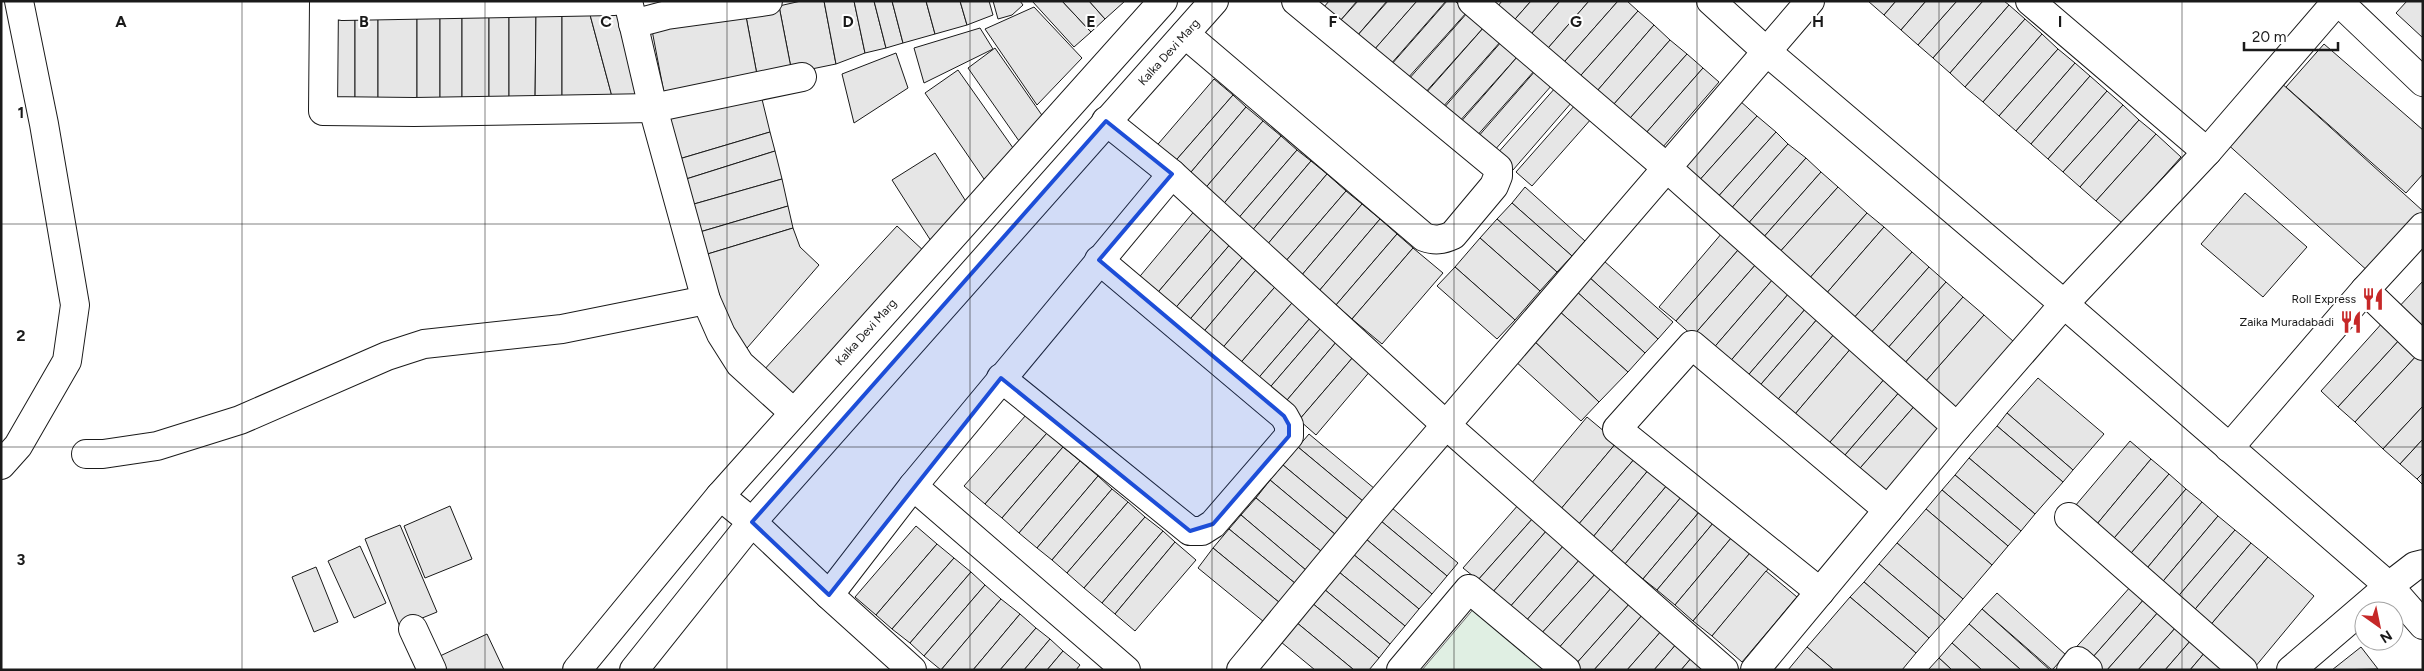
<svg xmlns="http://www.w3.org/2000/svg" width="2424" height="671" viewBox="0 0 2424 671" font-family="Figtree,sans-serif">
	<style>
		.green { fill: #e0efe3; stroke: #6a6a6a }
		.building { fill: #e6e6e6; stroke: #1a1a1a }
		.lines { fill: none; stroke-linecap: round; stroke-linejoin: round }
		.minor-casing { stroke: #1a1a1a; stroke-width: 30 }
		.minor { stroke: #fff; stroke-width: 28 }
		.marked { fill: #1d4ed8; fill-opacity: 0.2; stroke: #1d4ed8; stroke-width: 4; stroke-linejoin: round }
		.grid { fill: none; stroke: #1a1a1a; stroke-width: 1; stroke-opacity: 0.55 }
		.labels { text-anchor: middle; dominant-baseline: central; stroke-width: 4; stroke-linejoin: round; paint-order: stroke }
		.street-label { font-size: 12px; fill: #1a1a1a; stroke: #fff }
		.poi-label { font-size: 12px; fill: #1a1a1a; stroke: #fff; text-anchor: end }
		.grid-label { font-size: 16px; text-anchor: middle; font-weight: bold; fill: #1a1a1a; stroke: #fff; stroke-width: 4; stroke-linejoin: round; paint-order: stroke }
	</style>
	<rect width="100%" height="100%" fill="#fff"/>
	<polygon class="green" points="1476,606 1551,670 1422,670"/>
	<g class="building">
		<polygon points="801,1 824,1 836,64 792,73 779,6"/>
		<polygon points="824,1 854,1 865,53 836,64"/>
		<polygon points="854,1 874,1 886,48 865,53"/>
		<polygon points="874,1 892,1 903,43 886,48"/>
		<polygon points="892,1 926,1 935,34 903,43"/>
		<polygon points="926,1 960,1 967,25 935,34"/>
		<polygon points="960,1 989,1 993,15 967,25"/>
		<polygon points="993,1 1020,1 1023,5 1012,15 998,19"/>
		<polygon points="1032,1 1062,1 1091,32 1074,47"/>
		<polygon points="1062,1 1089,1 1105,19 1091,32"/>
		<polygon points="1089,1 1125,1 1105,19"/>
		<polygon points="1329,1 1357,1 1340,21 1324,7"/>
		<polygon points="1358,1 1387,1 1357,36 1340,21"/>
		<polygon points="1388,1 1417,1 1374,50 1357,36"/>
		<polygon points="1417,1 1446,1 1390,65 1374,50"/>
		<polygon points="1447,1 1455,1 1467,12 1407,79 1391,65"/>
		<polygon points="1502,1 1531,1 1509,26 1493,12"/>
		<polygon points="1531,1 1560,1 1525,41 1509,26"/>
		<polygon points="1560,1 1589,1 1542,55 1525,41"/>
		<polygon points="1589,1 1618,1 1558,69 1542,55"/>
		<polygon points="1618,1 1627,1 1638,11 1574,83 1558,69"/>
		<polygon points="1868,1 1896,1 1884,15"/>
		<polygon points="1896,1 1926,1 1901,30 1884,15"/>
		<polygon points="1926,1 1957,1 1918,45 1901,30"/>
		<polygon points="1957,1 1983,1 1933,58 1918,45"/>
		<polygon points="1983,1 2004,1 2009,5 1950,73 1933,58"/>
		<polygon points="2407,1 2423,1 2423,38 2396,13"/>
		<polygon points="2009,5 2025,19 1965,87 1950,73"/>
		<polygon points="779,6 792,73 758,80 745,11"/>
		<polygon points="1034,7 1082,58 1037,105 985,29"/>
		<rect x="329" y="11" width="26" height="94"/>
		<rect x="355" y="11" width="23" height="94"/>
		<polygon points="378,11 417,11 417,104 378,105"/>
		<polygon points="417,11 440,11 440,105 417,104"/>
		<rect x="440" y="11" width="22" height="94"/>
		<rect x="462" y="11" width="27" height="94"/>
		<rect x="489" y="11" width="20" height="94"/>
		<polygon points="509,11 536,11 535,104 509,105"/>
		<polygon points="536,11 562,11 562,105 535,104"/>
		<polygon points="562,11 589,11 614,104 562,105"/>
		<polygon points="589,11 622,12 647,104 614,104"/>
		<polygon points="745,11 758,80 665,98 651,25"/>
		<polygon points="1638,11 1654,25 1591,98 1574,83"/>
		<polygon points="1468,12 1484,27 1424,94 1408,80"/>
		<polygon points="2025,19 2042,34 1983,102 1965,87"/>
		<polygon points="1654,25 1670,40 1607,112 1591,98"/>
		<polygon points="1485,26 1501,41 1442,108 1425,94"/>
		<polygon points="980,28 993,49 924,83 914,48"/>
		<polygon points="2042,34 2058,49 1999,116 1983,102"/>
		<polygon points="1670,40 1687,54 1623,126 1607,112"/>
		<polygon points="1502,41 1518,56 1458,123 1443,109"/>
		<polygon points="2324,44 2423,130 2423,174 2406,193 2286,87"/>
		<polygon points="995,48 1046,121 1019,141 968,68"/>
		<polygon points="2058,49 2075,63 2016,131 1999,116"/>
		<polygon points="896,53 908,88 854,123 842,74"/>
		<polygon points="1687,54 1703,68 1639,141 1623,126"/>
		<polygon points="1518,56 1535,70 1475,138 1459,124"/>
		<polygon points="2075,63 2090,76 2031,144 2016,131"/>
		<polygon points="1703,68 1719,82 1656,155 1639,141"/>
		<polygon points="958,70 1018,155 984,179 925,93"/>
		<polygon points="1536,70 1552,85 1493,152 1477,138"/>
		<polygon points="2090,76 2107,91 2048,159 2031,144"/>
		<polygon points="1214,79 1233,95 1171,166 1153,150"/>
		<polygon points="2279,81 2423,211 2423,214 2370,273 2224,141"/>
		<polygon points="1556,87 1572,102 1513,170 1496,155"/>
		<polygon points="760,91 770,132 679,159 668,108"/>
		<polygon points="2107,91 2123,105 2063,172 2048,159"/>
		<polygon points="1233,95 1246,107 1186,178 1171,166"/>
		<polygon points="1740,101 1757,116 1697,183 1681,168"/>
		<polygon points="1576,104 1592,118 1532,186 1516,172"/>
		<polygon points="2123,105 2139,120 2080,187 2063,172"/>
		<polygon points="1246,107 1263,121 1202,192 1186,178"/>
		<polygon points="1757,116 1776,132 1716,199 1697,183"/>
		<polygon points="2139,120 2156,134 2096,201 2080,187"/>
		<polygon points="1263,121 1281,136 1220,208 1202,192"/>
		<polygon points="770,132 775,151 683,180 679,159"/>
		<polygon points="1776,132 1788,144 1729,211 1716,199"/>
		<polygon points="2156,134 2181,157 2122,223 2096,201"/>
		<polygon points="1281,136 1297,150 1236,221 1220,208"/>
		<polygon points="1788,144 1806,158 1746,226 1729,211"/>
		<polygon points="1297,150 1311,161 1250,233 1236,221"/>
		<polygon points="775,151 782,179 687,206 683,180"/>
		<polygon points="935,153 974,214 931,241 892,180"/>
		<polygon points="1806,158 1821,172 1762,239 1746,226"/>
		<polygon points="1311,161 1327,174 1266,246 1250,233"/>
		<polygon points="1821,172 1838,187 1778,254 1762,239"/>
		<polygon points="1327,174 1346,191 1285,262 1266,246"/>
		<polygon points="782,179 788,206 693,234 687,206"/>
		<polygon points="1525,187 1585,241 1572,256 1512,203"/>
		<polygon points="1838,187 1867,213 1808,280 1778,254"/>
		<polygon points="1346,191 1362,204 1301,276 1285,262"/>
		<polygon points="2245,193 2307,247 2263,297 2201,244"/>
		<polygon points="1512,203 1572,256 1557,272 1497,219"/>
		<polygon points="1362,204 1380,219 1319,291 1301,276"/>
		<polygon points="788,206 793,228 701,256 693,234"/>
		<polygon points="1196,209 1215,225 1154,297 1136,281"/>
		<polygon points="1867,213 1884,227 1825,295 1808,280"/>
		<polygon points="1380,219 1397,234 1336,305 1319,291"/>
		<polygon points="1497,219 1557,272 1540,291 1480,238"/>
		<polygon points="1215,225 1233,241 1172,312 1154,297"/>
		<polygon points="897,226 926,253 791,399 762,372"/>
		<polygon points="1884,227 1912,252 1853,319 1825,295"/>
		<polygon points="793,228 800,247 819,265 741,355 701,256"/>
		<polygon points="1722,233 1739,249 1676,321 1659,307"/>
		<polygon points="1397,234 1413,248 1352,319 1336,305"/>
		<polygon points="1480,238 1540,291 1515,320 1455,267"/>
		<polygon points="1233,241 1247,252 1186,324 1172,312"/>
		<polygon points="1413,248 1443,273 1382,344 1352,319"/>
		<polygon points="1739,249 1757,263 1693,336 1676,321"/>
		<polygon points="1247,252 1261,264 1200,336 1186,324"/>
		<polygon points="1912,252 1929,267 1870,334 1853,319"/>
		<polygon points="1604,261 1673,322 1658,339 1589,277"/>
		<polygon points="1757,263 1774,278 1711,351 1693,336"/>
		<polygon points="1261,264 1280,281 1219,352 1200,336"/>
		<polygon points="1455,267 1515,320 1497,339 1437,286"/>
		<polygon points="1929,267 1946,282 1887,349 1870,334"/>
		<polygon points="1589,277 1658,339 1645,353 1576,291"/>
		<polygon points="1774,278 1790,292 1727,365 1711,351"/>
		<polygon points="1280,281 1298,296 1237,367 1219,352"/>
		<polygon points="2423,281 2423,335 2396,310"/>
		<polygon points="1946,282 1963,297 1904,364 1887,349"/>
		<polygon points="1576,291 1645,353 1628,372 1559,311"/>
		<polygon points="1790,292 1807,307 1744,380 1727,365"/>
		<polygon points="1298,296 1316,311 1255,382 1237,367"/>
		<polygon points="1963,297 1984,315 1925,382 1904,364"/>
		<polygon points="1807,307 1819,317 1756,390 1744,380"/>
		<polygon points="1316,311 1327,321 1266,392 1255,382"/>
		<polygon points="1559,311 1628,372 1599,402 1533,340"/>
		<polygon points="1984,315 2014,342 1955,409 1925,382"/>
		<polygon points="1819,317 1836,332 1773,405 1756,390"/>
		<polygon points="1327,321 1343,334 1282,406 1266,392"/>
		<polygon points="2384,321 2402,337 2338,407 2321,391"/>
		<polygon points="1836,332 1853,346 1790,420 1773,405"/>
		<polygon points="1343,334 1360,349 1299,420 1282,406"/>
		<polygon points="2402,337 2419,353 2355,422 2338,407"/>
		<polygon points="1533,340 1599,402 1581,421 1514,360"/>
		<polygon points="1853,346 1887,376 1824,449 1790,420"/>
		<polygon points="1360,349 1377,363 1316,435 1299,420"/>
		<polygon points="2419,353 2423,356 2423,406 2383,449 2355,422"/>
		<polygon points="1887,376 1902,389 1839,462 1824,449"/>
		<polygon points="2038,378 2104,434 2073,470 2007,413"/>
		<polygon points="1902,389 1918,402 1854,475 1839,462"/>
		<polygon points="1918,402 1947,428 1884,501 1854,475"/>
		<polygon points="2423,406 2423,439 2400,464 2383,449"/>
		<polygon points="2007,413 2073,470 2063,482 1997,426"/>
		<polygon points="1026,415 1047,433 985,504 964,486"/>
		<polygon points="1587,417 1617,442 1560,510 1530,485"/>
		<polygon points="1997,426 2063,482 2035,514 1969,458"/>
		<polygon points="1047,433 1063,447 1002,518 985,504"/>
		<polygon points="1309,434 1375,489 1364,502 1298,447"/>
		<polygon points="2423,439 2423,473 2417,479 2400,464"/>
		<polygon points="2130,441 2151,459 2092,530 2070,512"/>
		<polygon points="1617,442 1636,457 1578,525 1560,510"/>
		<polygon points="1063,447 1080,461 1019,533 1002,518"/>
		<polygon points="1298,447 1364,502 1349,520 1283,465"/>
		<polygon points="1636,457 1650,468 1593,537 1578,525"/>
		<polygon points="1969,458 2035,514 2021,531 1955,475"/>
		<polygon points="2151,459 2169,474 2109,544 2092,530"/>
		<polygon points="1080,461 1098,476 1037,548 1019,533"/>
		<polygon points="1283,465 1349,520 1336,535 1270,480"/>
		<polygon points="1650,468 1668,484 1611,552 1593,537"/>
		<polygon points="2423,473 2423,485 2417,479"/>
		<polygon points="2169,474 2186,489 2126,559 2109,544"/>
		<polygon points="1955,475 2021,531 2008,546 1942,490"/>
		<polygon points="1098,476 1112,489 1052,560 1037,548"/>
		<polygon points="1270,480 1336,535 1322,552 1256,498"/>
		<polygon points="1668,484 1682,496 1625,564 1611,552"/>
		<polygon points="1112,489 1128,502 1067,573 1052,560"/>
		<polygon points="2186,489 2202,502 2143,573 2126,559"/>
		<polygon points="1942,490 2008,546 1992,565 1926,509"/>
		<polygon points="1682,496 1700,511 1643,579 1625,564"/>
		<polygon points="1256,498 1322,552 1307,571 1241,515"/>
		<polygon points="1128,502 1145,517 1084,588 1067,573"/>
		<polygon points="2202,502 2218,516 2159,586 2143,573"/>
		<polygon points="1519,504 1534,517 1478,580 1463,568"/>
		<polygon points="450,506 472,559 425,578 404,526"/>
		<polygon points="1392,508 1458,563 1447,576 1381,521"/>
		<polygon points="1926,509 1992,565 1963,599 1897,543"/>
		<polygon points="1700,511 1714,522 1657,590 1643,579"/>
		<polygon points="1241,515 1307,571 1296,584 1229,529"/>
		<polygon points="2218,516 2235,530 2175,600 2159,586"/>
		<polygon points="1145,517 1163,531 1102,603 1084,588"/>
		<polygon points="1534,517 1548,529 1492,593 1478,580"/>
		<polygon points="1381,521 1447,576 1432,594 1366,539"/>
		<polygon points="1714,522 1732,537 1675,605 1657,590"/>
		<polygon points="400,525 437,612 400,627 365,539"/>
		<polygon points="916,526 937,544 876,615 855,597"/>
		<polygon points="1229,529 1296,584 1280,603 1213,548"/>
		<polygon points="1548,529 1565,544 1509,608 1492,593"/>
		<polygon points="2235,530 2251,543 2191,614 2175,600"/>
		<polygon points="1163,531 1175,542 1115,614 1102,603"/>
		<polygon points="1732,537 1750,553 1693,621 1675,605"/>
		<polygon points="1366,539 1432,594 1419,609 1353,554"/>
		<polygon points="1175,542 1196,560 1135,631 1115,614"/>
		<polygon points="1897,543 1963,599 1945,620 1879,564"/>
		<polygon points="2251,543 2268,557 2208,628 2191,614"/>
		<polygon points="937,544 954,558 892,629 876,615"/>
		<polygon points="1565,544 1581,558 1525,622 1509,608"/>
		<polygon points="360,546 386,603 354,618 328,561"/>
		<polygon points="1213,548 1280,603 1264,622 1198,568"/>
		<polygon points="1750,553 1769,568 1712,636 1693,621"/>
		<polygon points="1353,554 1419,609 1405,626 1339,572"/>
		<polygon points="2268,557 2314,596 2255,667 2208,628"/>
		<polygon points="954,558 971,572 910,643 892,629"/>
		<polygon points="1581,558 1597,572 1540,635 1525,622"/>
		<polygon points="1879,564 1945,620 1929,638 1864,582"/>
		<polygon points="316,567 338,622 314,632 292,577"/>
		<polygon points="1766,571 1797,597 1742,662 1712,636"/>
		<polygon points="971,572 985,585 924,656 910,643"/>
		<polygon points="1339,572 1405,626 1390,644 1324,589"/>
		<polygon points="1597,572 1613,586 1557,650 1540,635"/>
		<polygon points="1864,582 1929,638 1916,653 1850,597"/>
		<polygon points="985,585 1001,599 941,670 924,656"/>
		<polygon points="2132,585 2146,597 2085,666 2071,653"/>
		<polygon points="1613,586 1631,602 1575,665 1557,650"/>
		<polygon points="1324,589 1390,644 1379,658 1312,603"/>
		<polygon points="1997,593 2066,655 2052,670 1982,609"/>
		<polygon points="1850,597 1916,653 1902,670 1834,670 1807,647"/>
		<polygon points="2146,597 2160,610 2107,670 2089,670 2085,666"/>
		<polygon points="1001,599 1020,614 973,670 941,670"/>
		<polygon points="1631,602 1644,613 1594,670 1580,670 1575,665"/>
		<polygon points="1312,603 1379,658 1369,670 1354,670 1296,622"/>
		<polygon points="1982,609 2050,670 2021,670 1969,624"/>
		<polygon points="2160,610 2177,626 2138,670 2107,670"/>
		<polygon points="1644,613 1663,629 1627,670 1594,670"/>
		<polygon points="1020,614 1036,628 1000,670 973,670"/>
		<polygon points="1296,622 1354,670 1315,670 1281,642"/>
		<polygon points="1969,624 2021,670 1982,670 1952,643"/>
		<polygon points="2177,626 2192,639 2165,670 2138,670"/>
		<polygon points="1036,628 1050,639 1024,670 1000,670"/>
		<polygon points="1663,629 1678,642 1654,670 1627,670"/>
		<polygon points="487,634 504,670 447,670 440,656"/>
		<polygon points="1050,639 1063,651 1047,670 1024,670"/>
		<polygon points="2192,639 2206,651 2190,670 2165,670"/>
		<polygon points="1678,642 1693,656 1681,670 1654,670"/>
		<polygon points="1952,643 1982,670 1952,670 1939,658"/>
		<polygon points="1807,647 1834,670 1788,670"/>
		<polygon points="2361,647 2378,669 2332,670"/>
		<polygon points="1063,651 1080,665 1076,670 1047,670"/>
		<polygon points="2206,651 2224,670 2190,670"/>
		<polygon points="1693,656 1709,670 1681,670"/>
		<polygon points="1939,658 1952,670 1928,670"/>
	</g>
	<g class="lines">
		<defs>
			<g id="minor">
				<polyline points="614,1 343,6 324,2 323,111 414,112 653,108 802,77"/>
				<polyline points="628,1 653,108 706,300 721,334 740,364 794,413"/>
				<polyline points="1472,1 1667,168 1957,427"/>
				<polyline points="1711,1 1766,51 2064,304 2389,586 2423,625"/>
				<polyline points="2030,1 2207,152"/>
				<polyline points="2338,1 2423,82"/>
				<polyline points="633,24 667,15 768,1"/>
				<path d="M1185 34 1424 237C1435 241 1442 240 1453 235L1494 186 1498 176V168L1296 1"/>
				<polyline points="1106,121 1172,174 1446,425 1724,670"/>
				<polyline points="2365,290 2423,346"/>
				<polyline points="1001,378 1190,531 1202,531 1213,524 1289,436 1289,425 1284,416 1099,260"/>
				<polyline points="2229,448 2365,290 2423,227"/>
				<polyline points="86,454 103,454 157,446 240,420 387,356 424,344 562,329 706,300"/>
				<polyline points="1,465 18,446 67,361 75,305 44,124 19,1"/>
				<polyline points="913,486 1126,670"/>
				<polyline points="720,496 752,522 829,595 912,670"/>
				<polyline points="2069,517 2243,670"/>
				<polyline points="1820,592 1617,429 1692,345 1888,510"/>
				<polyline points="829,595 913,486 1172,174"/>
				<polyline points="413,629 432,670"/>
				<polyline points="577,670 720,496 1163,1"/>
				<polyline points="634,670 752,522 1214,1"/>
				<polyline points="1241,670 1373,510 1810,1"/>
				<polyline points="1401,670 1469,589 1566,670"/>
				<polyline points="1755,670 1957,427 2064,304 2207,152 2337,1"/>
				<polyline points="2071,670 2078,661 2088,670"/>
				<polyline points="2291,670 2389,586 2415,566 2423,564"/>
			</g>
		</defs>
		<use href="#minor" class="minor-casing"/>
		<use href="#minor" class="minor"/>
	</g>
	<path class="marked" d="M1106 121 1172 174 1099 260 1284 416 1289 425V436L1213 524 1190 531 1001 378 829 595 752 522Z"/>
	<path class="grid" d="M242 1V670M485 1V670M727 1V670M970 1V670M1212 1V670M1454 1V670M1697 1V670M1939 1V670M2182 1V670M1 224H2423M1 447H2423"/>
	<defs>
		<symbol id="restaurant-bare" viewBox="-9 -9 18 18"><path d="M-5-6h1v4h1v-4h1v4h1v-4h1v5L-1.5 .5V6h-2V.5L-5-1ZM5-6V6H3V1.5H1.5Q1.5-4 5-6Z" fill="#c62828" stroke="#fff" stroke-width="2.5" paint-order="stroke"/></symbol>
	</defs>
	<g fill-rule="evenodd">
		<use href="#restaurant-bare" x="2357" y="283" width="32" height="32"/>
		<use href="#restaurant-bare" x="2335" y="306" width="32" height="32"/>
	</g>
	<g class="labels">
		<g class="street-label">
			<text transform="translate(1169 52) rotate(-48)">Kalka Devi Marg</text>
			<text transform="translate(866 332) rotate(-48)">Kalka Devi Marg</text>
		</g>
		<g class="poi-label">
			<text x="2356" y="299">Roll Express</text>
			<text x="2334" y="322">Zaika Muradabadi</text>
		</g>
	</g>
	<g class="grid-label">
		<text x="121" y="27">A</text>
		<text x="364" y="27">B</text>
		<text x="606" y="27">C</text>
		<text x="848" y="27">D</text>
		<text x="1091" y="27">E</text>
		<text x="1333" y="27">F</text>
		<text x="1576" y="27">G</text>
		<text x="1818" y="27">H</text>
		<text x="2060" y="27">I</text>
		<text x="21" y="118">1</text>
		<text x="21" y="341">2</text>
		<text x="21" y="565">3</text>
	</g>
	<rect width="2424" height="671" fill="none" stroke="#1a1a1a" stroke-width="5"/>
	<g transform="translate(2379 626) rotate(147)"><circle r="24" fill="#ffffff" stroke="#a3a3a3"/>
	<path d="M0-4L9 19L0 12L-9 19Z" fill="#c62828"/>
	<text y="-8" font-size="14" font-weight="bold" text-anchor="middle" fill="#1a1a1a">N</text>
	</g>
	<path d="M2244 42v8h94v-8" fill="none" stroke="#1a1a1a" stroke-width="2.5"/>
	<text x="2252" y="42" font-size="15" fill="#1a1a1a" stroke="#ffffff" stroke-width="4" paint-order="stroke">20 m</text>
</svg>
